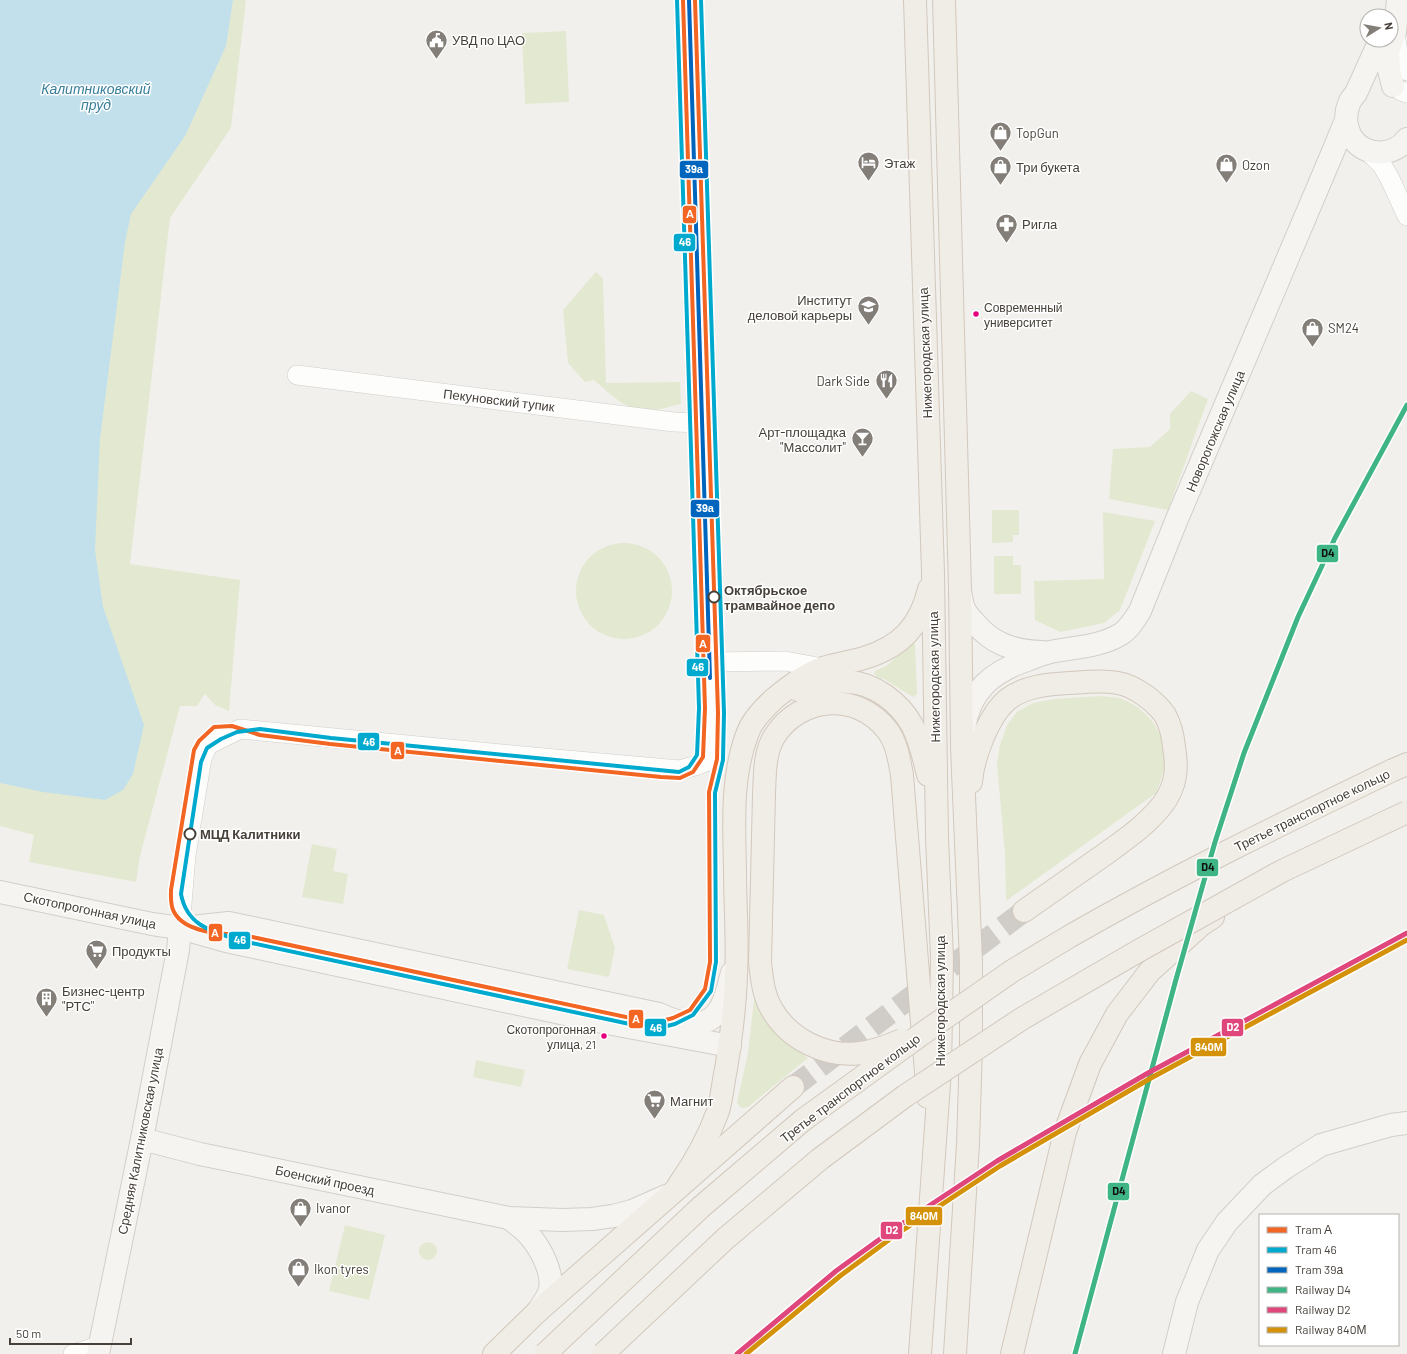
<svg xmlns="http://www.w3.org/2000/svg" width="1407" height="1354" viewBox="0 0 1407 1354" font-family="Barlow,sans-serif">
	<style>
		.green { fill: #e3e9d0 }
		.water { fill: #c2e0eb }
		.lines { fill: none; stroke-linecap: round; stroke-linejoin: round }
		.primary-tunnel { stroke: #d0cdc9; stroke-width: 22; stroke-dasharray: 22 11; stroke-linecap: butt }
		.street-casing { stroke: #d0cdca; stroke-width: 20 }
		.secondary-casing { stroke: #d3cec8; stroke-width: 24 }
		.primary-casing { stroke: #d2c8bc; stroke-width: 24 }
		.street { stroke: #fdfdfc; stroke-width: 19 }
		.secondary { stroke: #f6f4f1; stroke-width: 22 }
		.primary { stroke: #f0ece6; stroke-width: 22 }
		.primary-bridge-casing { stroke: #d2c8bc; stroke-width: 24; stroke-linecap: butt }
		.primary-bridge { stroke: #f0ece6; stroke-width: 22 }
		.rail-1-casing { stroke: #fff; stroke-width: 8 }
		.rail-2-casing { stroke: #fff; stroke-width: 8 }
		.rail-3-casing { stroke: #fff; stroke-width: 8 }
		.rail-1 { stroke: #3fb485; stroke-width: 5 }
		.rail-2 { stroke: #df477c; stroke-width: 5 }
		.rail-3 { stroke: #d4920b; stroke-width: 5 }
		.tram-1-casing { stroke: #fff; stroke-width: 7 }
		.tram-2-casing { stroke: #fff; stroke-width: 7 }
		.tram-3-casing { stroke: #fff; stroke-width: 7 }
		.tram-1 { stroke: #f26522; stroke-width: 4 }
		.tram-2 { stroke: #00a9ce; stroke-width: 4 }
		.tram-3 { stroke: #0065bd; stroke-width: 4 }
		.bus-dot { fill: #e5007d; stroke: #fff; stroke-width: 1.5 }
		.stop-dot { fill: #fff; stroke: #474039; stroke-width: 2 }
		.labels { text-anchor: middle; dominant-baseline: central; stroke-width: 3; stroke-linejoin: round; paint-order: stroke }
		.bus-label { font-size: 12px; fill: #474039; stroke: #fff; text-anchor: start }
		.poi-label { font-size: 13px; fill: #474039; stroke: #fff; text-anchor: start }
		.street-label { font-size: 13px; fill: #474039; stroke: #fff }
		.stop-label { font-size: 13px; font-weight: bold; fill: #474039; stroke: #fff; text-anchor: start }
		.water-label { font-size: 14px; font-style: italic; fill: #387e9a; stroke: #fff }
		.line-badge { stroke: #fff; stroke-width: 1.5 }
		.badge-label { font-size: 11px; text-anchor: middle; font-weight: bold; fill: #fff }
		.pale-badge-label { font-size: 11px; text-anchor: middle; font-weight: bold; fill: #111 }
	</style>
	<rect width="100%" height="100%" fill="#f2f0ed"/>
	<g class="green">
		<polygon points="0,0 246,0 231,128 170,218 130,564 240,580 229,711 215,705 205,694 202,698 197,706 180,706 140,856 136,882 29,862 34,835 0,826"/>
		<polygon points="566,31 569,102 525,104 522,33"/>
		<path d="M596 272 603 278 606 383 680 382 681 404C670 406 660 410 650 411 629 414 608 392 594 380L585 382 568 363 563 310Z"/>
		<polygon points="1191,391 1208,399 1168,510 1109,499 1113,449 1150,447 1170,429 1170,414"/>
		<polygon points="992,510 1019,510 1019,535 1013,535 1013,542 992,543"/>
		<polygon points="1103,512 1155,521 1120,610 1104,623 1060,632 1035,620 1034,581 1104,579"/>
		<circle cx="624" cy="591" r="48"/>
		<polygon points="994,556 1013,556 1013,565 1021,565 1021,594 994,594"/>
		<polygon points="912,643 915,644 917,694 913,697 884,679 877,677 874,673 875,671 886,666 903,652"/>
		<path d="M1100 696C1106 697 1113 697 1119 698 1142 705 1162 727 1165 751 1167 765 1161 779 1156 793L1006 901 1005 854 997 764 1000 745 1007 725 1017 712 1033 703 1055 699Z"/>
		<polygon points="312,844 337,849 333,871 348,874 343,904 302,897"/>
		<polygon points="579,910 604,915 615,948 609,977 567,969"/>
		<polygon points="765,995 788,1043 808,1058 748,1107 744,1108 740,1107 737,1103 748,1053 754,1000"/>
		<polygon points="476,1060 525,1070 521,1087 473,1077"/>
		<polygon points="345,1225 385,1235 369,1300 329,1291"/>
		<circle cx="428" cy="1251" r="9"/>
	</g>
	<polygon class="water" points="0,0 233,0 226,46 185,136 131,214 125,242 100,439 95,550 103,607 144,725 133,774 123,790 105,800 43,792 0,783"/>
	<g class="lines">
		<polyline class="primary-tunnel" points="793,1087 1024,911"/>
		<defs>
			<g id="street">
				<path d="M1395 32C1397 45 1398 61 1407 71"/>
				<polyline points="1401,91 1407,93"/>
				<polyline points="1367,150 1382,165 1390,179 1407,216"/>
				<polyline points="297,375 674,422 702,423"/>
				<polyline points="709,662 785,661 823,668"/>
				<polyline points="180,928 186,855 202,758 208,745 240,729 544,758 680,770 698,765 711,760 711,696 688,0"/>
				<polyline points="73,1354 99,1346"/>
			</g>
			<g id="secondary">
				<polyline points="1393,86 1389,70 1388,52 1395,32 1398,0"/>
				<path d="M1346 120C1347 126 1348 132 1352 138 1365 157 1393 157 1407 139"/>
				<path d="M960 591C961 596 962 602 963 606 965 612 970 618 974 622 992 644 1013 651 1042 652"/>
				<path d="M964 729C969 691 992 672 1027 660 1035 657 1043 654 1050 652 1074 647 1100 647 1121 634 1129 629 1135 619 1140 611L1177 519 1332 154 1346 120 1347 110 1350 101 1356 93 1380 40"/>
				<polyline points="0,892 152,924 180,928 226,941 607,1023 730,1046"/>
				<path d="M191 927 229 923 659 1014C676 1022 703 1031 717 1013 726 1002 728 986 732 973"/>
				<polyline points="142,1139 200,1154 509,1218 562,1220 592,1219 613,1216 632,1211 666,1196"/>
				<path d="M509 1218C515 1223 522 1228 528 1234 540 1247 557 1277 548 1295 545 1301 541 1306 538 1311"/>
				<polyline points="98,1354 142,1139 178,950 180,928"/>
				<polyline points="1174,1354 1187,1302 1208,1250 1227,1222 1262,1185 1285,1168 1321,1145 1391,1125 1407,1123"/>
			</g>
			<g id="primary">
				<polyline points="915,0 933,573 937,837 942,958 940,1070 920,1354"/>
				<polyline points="944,0 960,589 962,748 971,961 971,1047 968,1144 955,1354"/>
				<path d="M798 690C804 687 811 686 818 685 828 683 839 681 849 682 874 683 900 703 912 725 920 740 924 758 928 775"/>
				<path d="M971 782C973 758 988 716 1007 700 1024 686 1049 684 1070 683 1086 682 1102 680 1118 683 1135 686 1155 701 1165 715 1170 724 1173 736 1174 747 1178 769 1176 786 1163 804 1146 826 1123 841 1101 857 1075 875 1050 893 1024 911"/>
				<path d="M764 794C765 775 764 754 774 737 799 696 857 691 887 730 897 743 899 759 902 775L928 1097"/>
				<path d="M1072 935C1177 875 1285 822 1393 770L1407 764"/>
				<path d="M678 1186C695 1162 708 1139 718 1111 722 1098 723 1082 726 1069 731 1038 735 1007 736 976 738 941 735 905 735 869 734 824 731 775 748 732 753 719 765 707 775 698 790 686 804 675 823 668 836 664 851 662 864 658 901 647 920 626 929 589"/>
				<polyline points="494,1354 538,1311 793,1087"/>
				<polyline points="1012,1354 1065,1132 1090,1064 1117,1014 1150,971 1201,925 1213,917"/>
			</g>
		</defs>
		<use href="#street" class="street-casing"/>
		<use href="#secondary" class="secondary-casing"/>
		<use href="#primary" class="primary-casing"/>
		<use href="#street" class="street"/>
		<use href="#secondary" class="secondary"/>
		<use href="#primary" class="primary"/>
		<defs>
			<g id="primary-bridge">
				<path d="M764 794 760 963C762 978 763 994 771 1008 788 1039 826 1058 861 1053 875 1051 890 1045 902 1040"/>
				<polyline points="545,1354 701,1207 803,1120 926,1031 1012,971 1072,935"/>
				<polyline points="603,1354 725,1239 820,1159 905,1096 1023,1018 1140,950 1282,871 1407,812"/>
			</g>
		</defs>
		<use href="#primary-bridge" class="primary-bridge-casing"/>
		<use href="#primary-bridge" class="primary-bridge"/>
		<defs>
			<polyline id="rail-1" points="1075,1354 1175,983 1215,842 1244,753 1298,617 1335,538 1407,405"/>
			<polyline id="rail-2" points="737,1354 836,1271 891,1231 997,1161 1148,1073 1407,933"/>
			<polyline id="rail-3" points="746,1354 840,1276 894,1236 1000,1166 1151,1078 1407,940"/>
		</defs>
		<use href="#rail-1" class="rail-1-casing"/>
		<use href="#rail-2" class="rail-2-casing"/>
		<use href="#rail-3" class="rail-3-casing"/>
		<use href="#rail-1" class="rail-1"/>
		<use href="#rail-2" class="rail-2"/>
		<use href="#rail-3" class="rail-3"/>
		<defs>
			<path id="tram-1" d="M683 0 705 708 703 757 693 772 680 778 661 777 330 744 260 735 232 726 214 727 199 741 194 750 171 890C171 897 170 905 174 912 185 933 222 934 243 935L640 1020 658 1022 673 1018 690 1010 705 989 710 962 709 792 717 759 718 713 695 0"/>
			<path id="tram-2" d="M677 0 699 708 697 755 689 767 679 772 331 738 260 729 237 732 221 739 207 748 201 762 181 894C187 927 214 932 242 941L639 1026 659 1028 675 1024 693 1015 711 991 716 962 715 793 723 760 724 713 701 0"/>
			<polyline id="tram-3" points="689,0 710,678"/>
		</defs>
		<use href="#tram-1" class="tram-1-casing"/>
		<use href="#tram-2" class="tram-2-casing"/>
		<use href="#tram-3" class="tram-3-casing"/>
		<use href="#tram-1" class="tram-1"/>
		<use href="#tram-2" class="tram-2"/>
		<use href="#tram-3" class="tram-3"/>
	</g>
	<defs>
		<symbol id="civic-pin" viewBox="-11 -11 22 30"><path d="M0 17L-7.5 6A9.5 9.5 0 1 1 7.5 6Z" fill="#837e78" stroke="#fff"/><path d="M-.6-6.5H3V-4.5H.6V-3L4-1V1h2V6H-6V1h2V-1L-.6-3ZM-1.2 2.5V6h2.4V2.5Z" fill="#fff"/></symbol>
		<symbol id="shop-pin" viewBox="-11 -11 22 30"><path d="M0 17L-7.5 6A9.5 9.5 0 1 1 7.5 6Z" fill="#837e78" stroke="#fff"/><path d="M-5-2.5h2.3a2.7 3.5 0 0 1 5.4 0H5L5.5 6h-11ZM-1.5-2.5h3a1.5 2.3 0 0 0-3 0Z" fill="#fff"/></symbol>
		<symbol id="hotel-pin" viewBox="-11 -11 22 30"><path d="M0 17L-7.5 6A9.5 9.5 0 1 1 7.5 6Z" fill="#837e78" stroke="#fff"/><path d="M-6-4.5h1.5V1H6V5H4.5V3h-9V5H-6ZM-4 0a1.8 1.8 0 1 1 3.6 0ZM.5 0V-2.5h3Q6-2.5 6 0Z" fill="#fff"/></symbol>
		<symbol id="pharmacy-pin" viewBox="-11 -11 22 30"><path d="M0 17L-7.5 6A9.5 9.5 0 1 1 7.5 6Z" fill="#837e78" stroke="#fff"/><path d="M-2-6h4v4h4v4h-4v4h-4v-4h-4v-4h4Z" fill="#fff"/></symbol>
		<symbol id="university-pin" viewBox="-11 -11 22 30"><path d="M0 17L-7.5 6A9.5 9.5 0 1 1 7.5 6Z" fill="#837e78" stroke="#fff"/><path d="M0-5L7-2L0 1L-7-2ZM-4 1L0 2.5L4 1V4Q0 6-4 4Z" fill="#fff"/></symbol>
		<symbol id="restaurant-pin" viewBox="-11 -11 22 30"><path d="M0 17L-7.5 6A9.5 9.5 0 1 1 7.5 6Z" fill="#837e78" stroke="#fff"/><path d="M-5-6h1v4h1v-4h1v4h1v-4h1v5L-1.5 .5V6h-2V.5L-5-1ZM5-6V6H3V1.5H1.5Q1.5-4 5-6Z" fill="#fff"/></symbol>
		<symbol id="bar-pin" viewBox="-11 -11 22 30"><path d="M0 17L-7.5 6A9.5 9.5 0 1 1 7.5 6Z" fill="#837e78" stroke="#fff"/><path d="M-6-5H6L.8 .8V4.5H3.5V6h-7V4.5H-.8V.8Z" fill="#fff"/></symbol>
		<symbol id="supermarket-pin" viewBox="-11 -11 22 30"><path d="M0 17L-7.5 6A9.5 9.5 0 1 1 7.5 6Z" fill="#837e78" stroke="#fff"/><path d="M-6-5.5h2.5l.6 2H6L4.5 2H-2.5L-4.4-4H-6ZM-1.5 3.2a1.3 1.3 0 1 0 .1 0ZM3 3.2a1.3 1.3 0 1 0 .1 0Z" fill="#fff"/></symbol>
		<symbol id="building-pin" viewBox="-11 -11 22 30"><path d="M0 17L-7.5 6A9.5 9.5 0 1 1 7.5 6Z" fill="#837e78" stroke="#fff"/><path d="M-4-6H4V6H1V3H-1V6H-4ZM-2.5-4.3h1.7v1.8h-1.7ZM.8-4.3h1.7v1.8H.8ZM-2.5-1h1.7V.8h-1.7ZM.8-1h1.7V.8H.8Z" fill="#fff"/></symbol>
	</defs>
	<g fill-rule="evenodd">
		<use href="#civic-pin" x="424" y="28" width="25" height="34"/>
		<use href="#shop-pin" x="988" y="120" width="25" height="34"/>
		<use href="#hotel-pin" x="856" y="150" width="25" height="34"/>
		<use href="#shop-pin" x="1214" y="152" width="25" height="34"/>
		<use href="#shop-pin" x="988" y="154" width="25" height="34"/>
		<use href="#pharmacy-pin" x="994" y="212" width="25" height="34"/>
		<use href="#university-pin" x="856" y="294" width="25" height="34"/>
		<use href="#shop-pin" x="1300" y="316" width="25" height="34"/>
		<use href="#restaurant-pin" x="874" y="368" width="25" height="34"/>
		<use href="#bar-pin" x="850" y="426" width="25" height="34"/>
		<use href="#supermarket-pin" x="84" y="938" width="25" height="34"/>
		<use href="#building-pin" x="34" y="986" width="25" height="34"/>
		<use href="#supermarket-pin" x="642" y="1088" width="25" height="34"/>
		<use href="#shop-pin" x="288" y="1196" width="25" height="34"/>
		<use href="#shop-pin" x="286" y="1256" width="25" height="34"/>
	</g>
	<g class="bus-dot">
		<circle cx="976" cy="314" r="3.5"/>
		<circle cx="604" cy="1036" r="3.5"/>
	</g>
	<g class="stop-dot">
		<circle cx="714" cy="597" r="5.5"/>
		<circle cx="190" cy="834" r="5.5"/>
	</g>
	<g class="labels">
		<g class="bus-label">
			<text x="984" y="307">Современный<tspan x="984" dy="15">университет</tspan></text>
			<text x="596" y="1029" text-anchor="end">Скотопрогонная<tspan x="596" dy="15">улица, 21</tspan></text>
		</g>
		<g class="poi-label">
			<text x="452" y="40">УВД по ЦАО</text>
			<text x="1016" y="133">TopGun</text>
			<text x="884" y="163">Этаж</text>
			<text x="1242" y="165">Ozon</text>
			<text x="1016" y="167">Три букета</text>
			<text x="1022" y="224">Ригла</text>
			<text x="852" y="300" text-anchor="end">Институт<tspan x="852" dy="15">деловой карьеры</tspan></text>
			<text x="1328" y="328">SM24</text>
			<text x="870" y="381" text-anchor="end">Dark Side</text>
			<text x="846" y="432" text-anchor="end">Арт-площадка<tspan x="846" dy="15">"Массолит"</tspan></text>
			<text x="112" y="951">Продукты</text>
			<text x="62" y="991">Бизнес-центр<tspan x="62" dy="15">"РТС"</tspan></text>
			<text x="670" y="1101">Магнит</text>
			<text x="316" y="1208">Ivanor</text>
			<text x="314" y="1269">Ikon tyres</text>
		</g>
		<g class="street-label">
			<text transform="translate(925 353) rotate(-92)">Нижегородская улица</text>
			<text transform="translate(499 400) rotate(7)">Пекуновский тупик</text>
			<text transform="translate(1215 431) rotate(-67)">Новорогожская улица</text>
			<text transform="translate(934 677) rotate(-91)">Нижегородская улица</text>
			<text transform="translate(1312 810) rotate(-26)">Третье транспортное кольцо</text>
			<text transform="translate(90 910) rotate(12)">Скотопрогонная улица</text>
			<text transform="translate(940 1001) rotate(-90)">Нижегородская улица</text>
			<text transform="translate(850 1088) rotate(-37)">Третье транспортное кольцо</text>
			<text transform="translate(140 1141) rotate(-79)">Средняя Калитниковская улица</text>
			<text transform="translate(325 1180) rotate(12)">Боенский проезд</text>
		</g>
		<g class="stop-label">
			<text x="724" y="590">Октябрьское<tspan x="724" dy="15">трамвайное депо</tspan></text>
			<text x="200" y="834">МЦД Калитники</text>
		</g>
		<g class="water-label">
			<text x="96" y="88">Калитниковский<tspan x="96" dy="16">пруд</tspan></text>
		</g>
	</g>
	<g class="line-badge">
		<rect x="679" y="160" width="30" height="19" rx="4" fill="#0065bd"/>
		<rect x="682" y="205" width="15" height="19" rx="4" fill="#f26522"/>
		<rect x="673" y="233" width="23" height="19" rx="4" fill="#00a9ce"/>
		<rect x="690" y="499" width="30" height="19" rx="4" fill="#0065bd"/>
		<rect x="1316" y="544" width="23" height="19" rx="4" fill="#3fb485"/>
		<rect x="695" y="634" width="16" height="19" rx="4" fill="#f26522"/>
		<rect x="686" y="658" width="23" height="19" rx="4" fill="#00a9ce"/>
		<rect x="357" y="732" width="23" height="19" rx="4" fill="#00a9ce"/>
		<rect x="390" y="741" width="15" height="19" rx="4" fill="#f26522"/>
		<rect x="1196" y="858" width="23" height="19" rx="4" fill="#3fb485"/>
		<rect x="208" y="923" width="15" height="19" rx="4" fill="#f26522"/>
		<rect x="228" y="931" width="23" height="19" rx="4" fill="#00a9ce"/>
		<rect x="628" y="1009" width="16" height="20" rx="4" fill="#f26522"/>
		<rect x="1221" y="1018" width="23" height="19" rx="4" fill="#df477c"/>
		<rect x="644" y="1018" width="23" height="19" rx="4" fill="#00a9ce"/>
		<rect x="1190" y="1037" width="37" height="20" rx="4" fill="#d4920b"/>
		<rect x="1107" y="1182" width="23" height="19" rx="4" fill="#3fb485"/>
		<rect x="905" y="1206" width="38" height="20" rx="4" fill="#d4920b"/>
		<rect x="880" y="1221" width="23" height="19" rx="4" fill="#df477c"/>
	</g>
	<g class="badge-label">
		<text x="694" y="173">39а</text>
		<text x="690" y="218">А</text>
		<text x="685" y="246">46</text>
		<text x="705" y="512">39а</text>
		<text x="703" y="648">А</text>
		<text x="698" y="671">46</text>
		<text x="369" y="746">46</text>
		<text x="398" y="755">А</text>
		<text x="215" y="937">А</text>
		<text x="240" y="944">46</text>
		<text x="636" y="1023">А</text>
		<text x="1233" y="1031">D2</text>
		<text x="656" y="1032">46</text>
		<text x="1209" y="1051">840М</text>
		<text x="924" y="1220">840М</text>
		<text x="892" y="1234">D2</text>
	</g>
	<g class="pale-badge-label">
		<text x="1328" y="557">D4</text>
		<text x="1208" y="871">D4</text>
		<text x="1119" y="1195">D4</text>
	</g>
	<rect x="1259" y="1214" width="140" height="132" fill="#ffffff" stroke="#b5b3b0"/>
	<rect x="1267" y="1227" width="20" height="6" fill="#f26522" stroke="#b5b3b0"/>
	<text x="1295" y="1234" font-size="12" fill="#474039">Tram А</text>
	<rect x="1267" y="1247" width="20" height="6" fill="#00a9ce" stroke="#b5b3b0"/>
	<text x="1295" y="1254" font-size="12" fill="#474039">Tram 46</text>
	<rect x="1267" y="1267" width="20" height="6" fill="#0065bd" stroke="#b5b3b0"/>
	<text x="1295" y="1274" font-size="12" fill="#474039">Tram 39а</text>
	<rect x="1267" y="1287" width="20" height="6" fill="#3fb485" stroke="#b5b3b0"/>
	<text x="1295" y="1294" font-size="12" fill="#474039">Railway D4</text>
	<rect x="1267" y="1307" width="20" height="6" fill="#df477c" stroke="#b5b3b0"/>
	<text x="1295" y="1314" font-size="12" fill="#474039">Railway D2</text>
	<rect x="1267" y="1327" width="20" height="6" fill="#d4920b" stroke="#b5b3b0"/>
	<text x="1295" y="1334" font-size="12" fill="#474039">Railway 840М</text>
	<g transform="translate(1379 28) rotate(79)"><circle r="19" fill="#ffffff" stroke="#b5b3b0"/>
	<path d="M0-3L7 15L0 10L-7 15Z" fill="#837e78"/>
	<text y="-6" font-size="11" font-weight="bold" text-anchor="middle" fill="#474039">N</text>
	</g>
	<path d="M10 1338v6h121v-6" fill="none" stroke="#474039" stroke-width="2"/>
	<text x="16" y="1338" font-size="12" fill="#474039" stroke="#ffffff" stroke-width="3" paint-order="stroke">50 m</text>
</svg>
